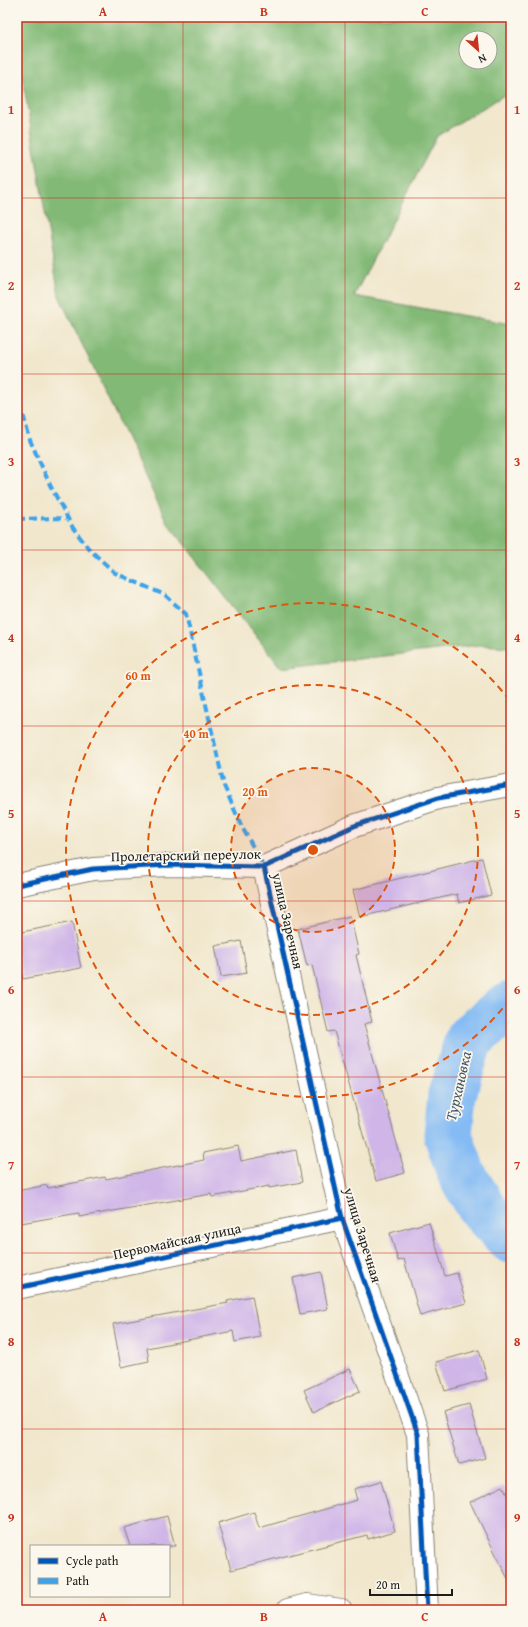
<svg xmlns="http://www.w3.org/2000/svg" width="528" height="1627" viewBox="0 0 528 1627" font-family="'Gentium Book Plus',serif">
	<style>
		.forest { fill: #82b976; stroke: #4f6a49; fill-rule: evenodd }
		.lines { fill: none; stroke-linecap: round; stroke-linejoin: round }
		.river { stroke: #84bbf4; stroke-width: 49 }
		.building { fill: #cfb5e8 }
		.minor-casing { stroke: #868274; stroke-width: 24 }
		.secondary-casing { stroke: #868274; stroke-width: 24 }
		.minor { stroke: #fff; stroke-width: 22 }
		.secondary { stroke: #fff; stroke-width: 22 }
		.quiet { stroke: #3da2ea; stroke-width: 4; stroke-dasharray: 8 4; stroke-linecap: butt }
		.cycleway-casing { stroke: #fbf7ec; stroke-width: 8 }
		.cycleway { stroke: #0057b8; stroke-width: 5 }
		.grid { fill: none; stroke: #c8321e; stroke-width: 1; stroke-opacity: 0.55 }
		.ring { fill: none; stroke: #de560d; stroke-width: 2; stroke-dasharray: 7 5 }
		.labels { text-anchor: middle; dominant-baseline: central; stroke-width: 3.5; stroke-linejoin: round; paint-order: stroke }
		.street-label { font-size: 14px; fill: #1c1c1c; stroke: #fbf7ec }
		.water-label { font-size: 15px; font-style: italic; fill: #405468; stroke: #fbf7ec }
		.centre { fill: #de560d; stroke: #fbf7ec; stroke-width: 2 }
		.ring-label { font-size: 12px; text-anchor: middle; font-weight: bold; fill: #de560d; stroke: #fbf7ec; stroke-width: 3.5; stroke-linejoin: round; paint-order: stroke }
		.neatline { fill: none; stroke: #c8321e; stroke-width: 1.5 }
		.grid-label { font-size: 13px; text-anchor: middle; font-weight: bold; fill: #c8321e }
	</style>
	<rect width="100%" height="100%" fill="#fbf7ec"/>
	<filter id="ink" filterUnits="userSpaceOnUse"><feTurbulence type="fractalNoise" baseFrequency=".025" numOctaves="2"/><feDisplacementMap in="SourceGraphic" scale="8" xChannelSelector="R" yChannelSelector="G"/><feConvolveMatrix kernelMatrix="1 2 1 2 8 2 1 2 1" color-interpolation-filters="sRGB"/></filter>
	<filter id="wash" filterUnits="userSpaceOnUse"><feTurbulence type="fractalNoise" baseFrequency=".012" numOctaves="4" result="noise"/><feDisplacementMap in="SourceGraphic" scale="16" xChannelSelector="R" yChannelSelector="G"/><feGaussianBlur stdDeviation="0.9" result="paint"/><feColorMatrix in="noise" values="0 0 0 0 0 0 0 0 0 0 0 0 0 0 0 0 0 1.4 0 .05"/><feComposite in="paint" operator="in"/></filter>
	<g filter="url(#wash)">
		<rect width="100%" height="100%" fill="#f1e7cd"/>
		<path class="forest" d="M17 17H511V91L437 136 354 296 511 324V647L479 645 281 668 167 522 59 296 17 45ZM466 38H490V62H466Z"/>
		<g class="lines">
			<polyline class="river" points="511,1006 503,1010 469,1039 452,1095 448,1135 462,1175 483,1210 511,1239"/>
		</g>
		<g id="blocks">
			<g class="building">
				<polygon points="482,858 491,895 459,903 457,894 360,917 353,890"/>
				<polygon points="350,916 359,954 356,955 372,1022 364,1024 405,1173 376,1181 334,1031 328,1032 312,965 307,966 298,929"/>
				<polygon points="72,922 81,968 23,979 17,949 17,933"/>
				<polygon points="241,941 247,973 221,977 215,946"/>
				<polygon points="238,1146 241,1161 296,1150 302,1182 269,1188 269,1186 212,1197 211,1194 79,1217 79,1213 21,1223 17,1202 17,1191 47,1185 48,1188 105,1177 106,1179 204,1160 203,1153"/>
				<polygon points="429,1222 445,1276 457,1273 466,1303 420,1316 404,1259 398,1261 390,1233"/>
				<polygon points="321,1272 328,1309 300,1314 293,1278"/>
				<polygon points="252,1296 260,1337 235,1342 233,1331 147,1348 149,1361 121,1367 113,1324 228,1303 227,1301"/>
				<polygon points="479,1350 487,1379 445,1391 436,1362"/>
				<polygon points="350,1369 360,1391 314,1412 304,1390"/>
				<polygon points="469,1405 485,1458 459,1465 443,1412"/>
				<polygon points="381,1481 395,1531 368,1539 367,1535 231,1570 218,1523 254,1512 259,1528 357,1500 354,1489"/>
				<polygon points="503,1486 511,1501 511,1585 470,1502"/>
				<polygon points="167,1516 175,1546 130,1546 124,1528"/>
			</g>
		</g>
	</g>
	<g filter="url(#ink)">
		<use href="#blocks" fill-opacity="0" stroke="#868274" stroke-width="1"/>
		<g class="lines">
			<defs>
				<g id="minor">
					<polyline points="264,867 342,1218 418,1434 427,1610"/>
					<polyline points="17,885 93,869 168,865 264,867 354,826 438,798 511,785"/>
					<polyline points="17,1288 342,1218"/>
				</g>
				<polyline id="secondary" points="288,1610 307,1605 341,1610"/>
			</defs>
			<use href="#minor" class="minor-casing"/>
			<use href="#secondary" class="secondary-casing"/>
			<use href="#minor" class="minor"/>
			<use href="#secondary" class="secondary"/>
			<g class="quiet">
				<polyline points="17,392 30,440 50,485 73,528 89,549 115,573 165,595 186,614 224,786 242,827 264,867"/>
				<polyline points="17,519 68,518"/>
			</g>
			<defs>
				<g id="cycleway">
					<polyline points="264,867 342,1218 418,1434 427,1610"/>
					<polyline points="17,885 93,869 168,865 264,867 354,826 438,798 511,785"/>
					<polyline points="17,1288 342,1218"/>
				</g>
			</defs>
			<use href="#cycleway" class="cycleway-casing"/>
			<use href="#cycleway" class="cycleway"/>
		</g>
	</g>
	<path class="grid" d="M183 17V1610M345 17V1610M17 198H511M17 374H511M17 550H511M17 726H511M17 901H511M17 1077H511M17 1253H511M17 1429H511"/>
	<circle cx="313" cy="850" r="82" fill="#de560d" fill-opacity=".12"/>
	<g class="ring">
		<circle cx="313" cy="850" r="82"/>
		<circle cx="313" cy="850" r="165"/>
		<path d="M510 999A247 247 0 1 1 510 701"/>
	</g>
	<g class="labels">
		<g class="street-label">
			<text transform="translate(186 855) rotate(-1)">Пролетарский переулок</text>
			<text transform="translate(288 921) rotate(77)">улица Заречная</text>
			<text transform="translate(363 1235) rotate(73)">улица Заречная</text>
			<text transform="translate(177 1241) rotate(-12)">Первомайская улица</text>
		</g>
		<g class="water-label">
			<text transform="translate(458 1086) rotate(-77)">Турхановка</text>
		</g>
	</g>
	<circle cx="313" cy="850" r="6" class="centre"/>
	<g class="ring-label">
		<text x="138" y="680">60 m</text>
		<text x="196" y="738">40 m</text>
		<text x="255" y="796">20 m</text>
	</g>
	<rect width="528" height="1627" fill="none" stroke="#fbf7ec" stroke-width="44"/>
	<rect x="30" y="1545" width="140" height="52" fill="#fbf7ec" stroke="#a29f99"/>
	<rect x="38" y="1558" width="20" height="6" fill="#0057b8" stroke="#a29f99"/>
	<text x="66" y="1565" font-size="12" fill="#1c1c1c">Cycle path</text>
	<rect x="38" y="1578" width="20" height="6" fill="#3da2ea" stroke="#a29f99"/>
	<text x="66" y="1585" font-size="12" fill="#1c1c1c">Path</text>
	<g transform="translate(478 50) rotate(153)"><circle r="19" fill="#fbf7ec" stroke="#a29f99"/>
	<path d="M0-3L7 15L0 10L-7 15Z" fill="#c8321e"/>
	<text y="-6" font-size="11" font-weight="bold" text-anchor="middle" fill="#1c1c1c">N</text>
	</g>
	<path d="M370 1589v6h82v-6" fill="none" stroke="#1c1c1c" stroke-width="2"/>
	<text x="376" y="1589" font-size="12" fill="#1c1c1c" stroke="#fbf7ec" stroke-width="3" paint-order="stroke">20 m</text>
	<rect x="22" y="22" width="484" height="1583" class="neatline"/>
	<g class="grid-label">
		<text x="103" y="16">A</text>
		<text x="264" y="16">B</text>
		<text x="425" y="16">C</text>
		<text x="11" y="114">1</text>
		<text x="517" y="114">1</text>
		<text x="11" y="290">2</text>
		<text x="517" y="290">2</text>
		<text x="11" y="466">3</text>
		<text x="517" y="466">3</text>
		<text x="11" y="642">4</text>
		<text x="517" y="642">4</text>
		<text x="11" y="818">5</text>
		<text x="517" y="818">5</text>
		<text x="11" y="994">6</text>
		<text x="517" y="994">6</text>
		<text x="11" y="1170">7</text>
		<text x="517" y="1170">7</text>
		<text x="11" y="1346">8</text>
		<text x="517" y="1346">8</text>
		<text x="11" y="1522">9</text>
		<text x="517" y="1522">9</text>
		<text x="103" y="1621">A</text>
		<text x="264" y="1621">B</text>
		<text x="425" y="1621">C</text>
	</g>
</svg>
